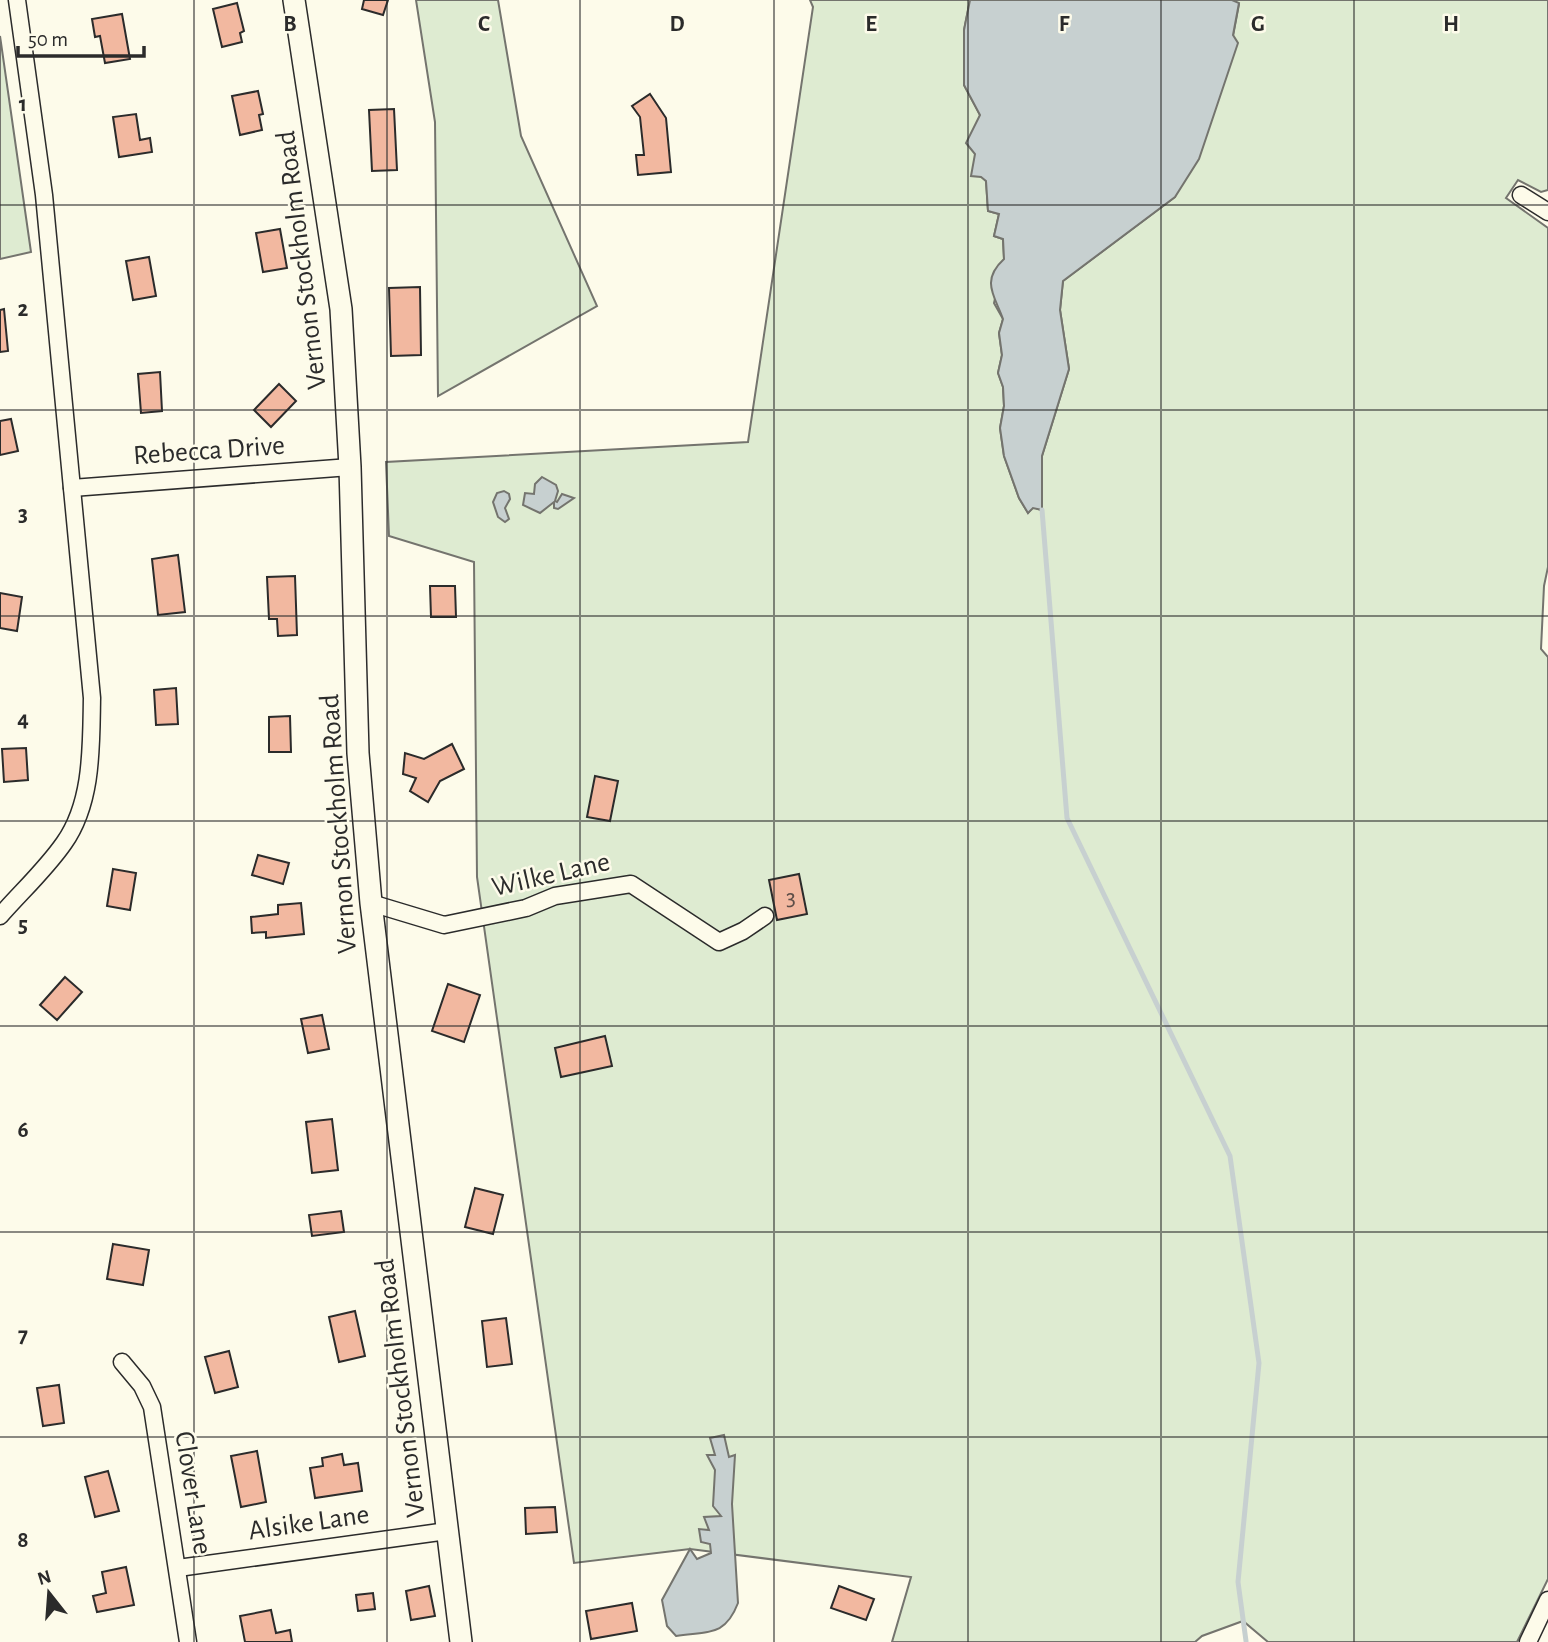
<svg xmlns="http://www.w3.org/2000/svg" width="1548" height="1642" viewBox="0 0 1548 1642" font-family="'Alegreya Sans',sans-serif">
	<style>
		.green { fill: #deebd1; stroke: #74746e; stroke-width: 2 }
		.water { fill: #c7d0d0; stroke: #74746e; stroke-width: 2 }
		.lines { fill: none; stroke-linecap: round; stroke-linejoin: round }
		.stream { stroke: #c7d0d0; stroke-width: 5 }
		.building { fill: #f2b8a0; stroke: #2b2b2b; stroke-width: 2 }
		.minor-casing { stroke: #2b2b2b; stroke-width: 19 }
		.secondary-casing { stroke: #2b2b2b; stroke-width: 24 }
		.minor { stroke: #fdfbea; stroke-width: 16 }
		.secondary { stroke: #fdfbea; stroke-width: 21 }
		.grid { fill: none; stroke: #2b2b2b; stroke-width: 2; stroke-opacity: 0.55 }
		.labels { text-anchor: middle; dominant-baseline: central; stroke-width: 5; stroke-linejoin: round; paint-order: stroke }
		.number-label { font-size: 24px; fill: #5d4e48 }
		.street-label { font-size: 28px; fill: #2b2b2b; stroke: #fdfbea }
		.grid-label { font-size: 23px; text-anchor: middle; font-weight: bold; fill: #2b2b2b; stroke: #fdfbea; stroke-width: 5; stroke-linejoin: round; paint-order: stroke }
	</style>
	<rect width="100%" height="100%" fill="#fdfbea"/>
	<g class="green">
		<polygon points="416,0 498,0 521,136 597,306 438,396 435,122"/>
		<polygon points="810,0 970,0 964,30 964,85 980,115 975,154 982,177 986,181 988,211 999,214 994,236 1003,239 1004,259 994,303 1003,319 999,333 1002,355 998,373 1003,387 1004,406 1000,428 1004,456 1019,498 1028,513 1033,507 1041,510 1042,456 1069,369 1060,310 1063,281 1175,197 1233,36 1239,4 1232,0 1548,0 1548,190 1541,192 1518,180 1506,198 1548,228 1548,567 1544,586 1541,649 1548,657 1548,1579 1517,1642 1268,1642 1243,1621 1202,1636 1195,1642 892,1642 911,1577 690,1549 574,1563 477,877 474,562 389,536 386,462 748,442 813,7"/>
		<polygon points="0,36 31,252 0,259"/>
	</g>
	<g class="water">
		<path d="M970 0H1232L1239 3 1233 35 1238 43 1199 159 1175 197 1063 281 1060 310 1069 369 1042 456V510L1033 508 1028 513 1019 498 1004 456 1000 428 1004 406 1003 387 998 373 1002 355 999 333 1003 319C995 296 980 281 1004 259L1003 239 994 236 999 214 988 211 986 181 981 177 971 176 975 154 966 143 980 115 964 85V30Z"/>
		<polygon points="542,477 556,485 558,491 555,501 557,502 562,494 574,498 558,509 554,508 554,502 540,513 523,505 525,493 534,494 535,484"/>
		<polygon points="504,491 509,494 510,499 505,508 509,519 505,522 498,517 493,502 497,493"/>
		<path d="M724 1435 729 1457 735 1455 732 1504 738 1603C725 1637 708 1631 676 1636L667 1626 662 1600 690 1549 697 1559 711 1553 710 1544 701 1542 699 1529 709 1530 704 1517 721 1516 713 1506 715 1470 707 1455H715L710 1438Z"/>
	</g>
	<g class="lines">
		<polyline class="stream" points="1042,510 1067,818 1230,1156 1259,1363 1238,1582 1246,1641"/>
	</g>
	<g class="building">
		<polygon points="364,0 388,0 383,15 362,9"/>
		<polygon points="237,3 244,31 240,33 242,42 222,47 213,9"/>
		<polygon points="122,14 130,59 105,63 100,36 95,37 92,19"/>
		<polygon points="258,91 263,114 259,115 262,130 240,135 232,96"/>
		<polygon points="650,94 666,118 671,172 638,175 636,155 644,155 640,117 632,106"/>
		<polygon points="394,109 397,170 372,171 369,110"/>
		<polygon points="136,114 140,140 150,138 152,152 119,157 113,117"/>
		<polygon points="280,229 287,268 263,272 256,233"/>
		<polygon points="149,257 156,296 133,300 126,261"/>
		<polygon points="420,287 421,355 391,356 389,288"/>
		<polygon points="4,309 8,351 0,352 0,310"/>
		<polygon points="160,372 162,411 141,413 138,374"/>
		<polygon points="279,384 296,401 271,427 254,410"/>
		<polygon points="11,419 18,451 0,455 0,421"/>
		<polygon points="178,555 185,612 158,615 152,559"/>
		<polygon points="295,576 297,635 278,636 277,619 269,619 267,577"/>
		<polygon points="430,586 455,586 456,617 431,617"/>
		<polygon points="0,593 22,597 17,631 0,628"/>
		<polygon points="176,688 178,724 156,725 154,690"/>
		<polygon points="290,716 291,752 269,752 269,717"/>
		<polygon points="452,744 464,769 440,781 428,802 410,791 416,778 403,774 405,753 424,759"/>
		<polygon points="26,748 28,780 4,782 2,749"/>
		<polygon points="595,776 618,781 610,821 587,817"/>
		<polygon points="258,855 289,863 283,884 252,875"/>
		<polygon points="113,869 136,873 130,910 107,906"/>
		<polygon points="799,874 807,914 777,920 769,880"/>
		<polygon points="301,903 304,934 266,938 266,932 252,933 251,917 278,914 278,905"/>
		<polygon points="65,977 82,992 57,1020 40,1005"/>
		<polygon points="448,984 480,995 464,1042 432,1031"/>
		<polygon points="322,1015 329,1049 308,1053 301,1019"/>
		<polygon points="605,1036 612,1066 561,1077 555,1048"/>
		<polygon points="332,1119 338,1170 312,1173 306,1122"/>
		<polygon points="475,1188 503,1195 493,1234 465,1227"/>
		<polygon points="341,1211 344,1232 312,1236 309,1215"/>
		<polygon points="113,1244 149,1250 143,1285 107,1279"/>
		<polygon points="355,1311 365,1356 339,1362 329,1317"/>
		<polygon points="506,1318 512,1364 487,1367 482,1321"/>
		<polygon points="229,1351 238,1387 215,1393 205,1357"/>
		<polygon points="59,1385 64,1423 43,1426 37,1388"/>
		<polygon points="257,1451 266,1502 241,1507 231,1456"/>
		<polygon points="342,1454 344,1465 358,1463 362,1491 315,1498 310,1468 323,1466 322,1458"/>
		<polygon points="108,1471 119,1511 95,1517 85,1477"/>
		<polygon points="555,1507 557,1532 526,1534 525,1508"/>
		<polygon points="126,1567 134,1605 97,1612 93,1596 106,1593 102,1572"/>
		<polygon points="429,1586 435,1616 411,1620 406,1591"/>
		<polygon points="839,1586 874,1599 866,1620 831,1608"/>
		<polygon points="373,1593 375,1609 358,1611 356,1595"/>
		<polygon points="632,1603 637,1631 591,1639 586,1611"/>
		<polygon points="271,1610 276,1633 290,1630 292,1642 245,1642 240,1616"/>
	</g>
	<g class="lines">
		<defs>
			<g id="minor">
				<polyline points="1521,195 1548,212"/>
				<polyline points="72,488 350,467"/>
				<polyline points="371,903 444,925 526,908 555,896 631,884 719,942 743,931 765,916"/>
				<path d="M0 916C21 892 46 869 64 843 93 802 91 746 92 698L44 195 17 0"/>
				<polyline points="122,1362 142,1386 152,1407 188,1642"/>
				<polyline points="178,1568 447,1531"/>
				<polyline points="1528,1642 1548,1600"/>
			</g>
			<polyline id="secondary" points="294,0 341,309 350,467 358,753 371,903 461,1642"/>
		</defs>
		<use href="#minor" class="minor-casing"/>
		<use href="#secondary" class="secondary-casing"/>
		<use href="#minor" class="minor"/>
		<use href="#secondary" class="secondary"/>
	</g>
	<path class="grid" d="M194 0V1642M387 0V1642M580 0V1642M774 0V1642M968 0V1642M1161 0V1642M1354 0V1642M0 205H1548M0 410H1548M0 616H1548M0 821H1548M0 1026H1548M0 1232H1548M0 1437H1548"/>
	<g class="labels">
		<g class="number-label">
			<text x="791" y="898">3</text>
		</g>
		<g class="street-label">
			<text transform="translate(302 260) rotate(-97)">Vernon Stockholm Road</text>
			<text transform="translate(209 451) rotate(-4)">Rebecca Drive</text>
			<text transform="translate(339 824) rotate(-94)">Vernon Stockholm Road</text>
			<text transform="translate(551 875) rotate(-13)">Wilke Lane</text>
			<text transform="translate(401 1388) rotate(-97)">Vernon Stockholm Road</text>
			<text transform="translate(193 1493) rotate(81)">Clover Lane</text>
			<text transform="translate(309 1523) rotate(-8)">Alsike Lane</text>
		</g>
	</g>
	<g class="grid-label">
		<text x="290" y="31">B</text>
		<text x="484" y="31">C</text>
		<text x="677" y="31">D</text>
		<text x="871" y="31">E</text>
		<text x="1064" y="31">F</text>
		<text x="1258" y="31">G</text>
		<text x="1451" y="31">H</text>
		<text x="23" y="111">1</text>
		<text x="23" y="316">2</text>
		<text x="23" y="521">3</text>
		<text x="23" y="726">4</text>
		<text x="23" y="932">5</text>
		<text x="23" y="1137">6</text>
		<text x="23" y="1342">7</text>
		<text x="23" y="1547">8</text>
	</g>
	<g transform="translate(49 1593) rotate(343)" stroke="#fdfbea" stroke-width="5" paint-order="stroke">
	<path d="M0-5L12 26L0 18L-12 26Z" fill="#2b2b2b"/>
	<text y="-10" font-size="19" font-weight="bold" text-anchor="middle" fill="#2b2b2b">N</text>
	</g>
	<path d="M18 46v10h126v-10" fill="none" stroke="#2b2b2b" stroke-width="3.5"/>
	<text x="28" y="46" font-size="21" fill="#2b2b2b" stroke="#fdfbea" stroke-width="5" paint-order="stroke">50 m</text>
</svg>
